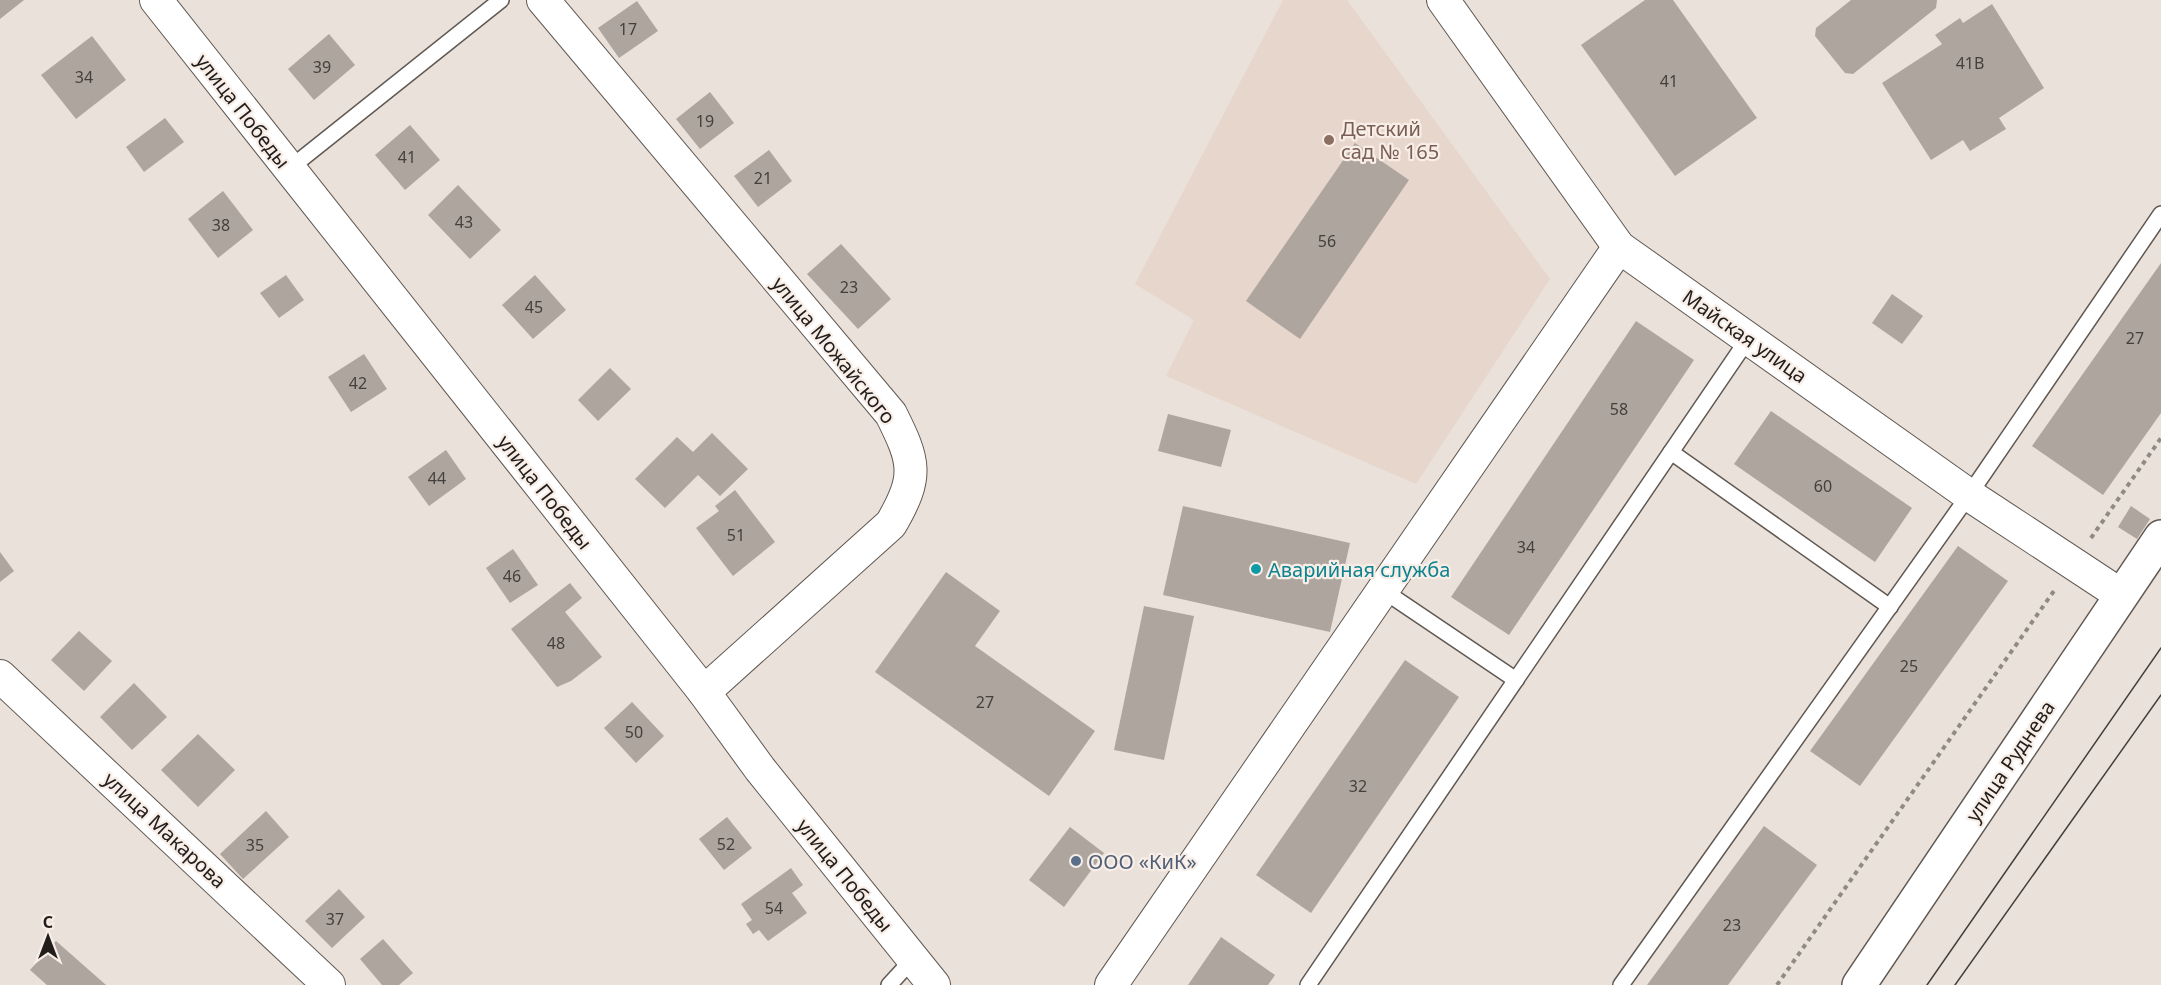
<svg xmlns="http://www.w3.org/2000/svg" width="2161" height="985" viewBox="0 0 2161 985" font-family="'Noto Sans',sans-serif">
	<style>
		.built { fill: #e7d6cb }
		.building { fill: #aea59f }
		.lines { fill: none; stroke-linecap: round; stroke-linejoin: round }
		.lane-casing { stroke: #605852; stroke-width: 18 }
		.street-casing { stroke: #605852; stroke-width: 34 }
		.secondary-casing { stroke: #605852; stroke-width: 36 }
		.path { stroke: #908a84; stroke-width: 4; stroke-dasharray: 4.5 4.5; stroke-linecap: butt }
		.lane { stroke: #fff; stroke-width: 15 }
		.street { stroke: #fff; stroke-width: 32 }
		.secondary { stroke: #fff; stroke-width: 33 }
		.tram { stroke: #433f3b; stroke-width: 1.5 }
		.education-dot { fill: #8d6e63; stroke: #f8eee7; stroke-width: 2 }
		.culture-dot { fill: #0f9aa8; stroke: #f8eee7; stroke-width: 2 }
		.service-dot { fill: #5c6f8a; stroke: #f8eee7; stroke-width: 2 }
		.labels { text-anchor: middle; dominant-baseline: central; stroke-width: 4.5; stroke-linejoin: round; paint-order: stroke }
		.number-label { font-size: 16px; fill: #443f3b }
		.street-label { font-size: 20px; fill: #201d1a; stroke: #f8eee7 }
		.education-label { font-size: 20px; fill: #785e54; stroke: #f8eee7; text-anchor: start }
		.culture-label { font-size: 20px; fill: #0d838f; stroke: #f8eee7; text-anchor: start }
		.service-label { font-size: 20px; fill: #4e5e75; stroke: #f8eee7; text-anchor: start }
	</style>
	<rect width="100%" height="100%" fill="#eae1da"/>
	<polygon class="built" points="1283,0 1347,0 1550,279 1416,484 1166,376 1194,320 1135,284"/>
	<g class="building">
		<polygon points="0,0 24,0 0,19"/>
		<polygon points="1645,0 1673,0 1757,118 1675,176 1581,45"/>
		<polygon points="1851,0 1937,0 1936,8 1853,74 1845,73 1815,36 1816,28"/>
		<polygon points="637,1 658,31 619,58 598,28"/>
		<polygon points="1992,4 2044,88 1999,118 2006,129 1970,151 1963,140 1931,160 1882,83 1942,44 1935,35 1960,18 1963,23"/>
		<polygon points="329,34 355,65 314,100 288,69"/>
		<polygon points="92,36 126,80 76,119 41,75"/>
		<polygon points="710,92 734,123 700,149 676,119"/>
		<polygon points="165,118 184,142 144,172 126,147"/>
		<polygon points="410,125 440,160 405,190 375,155"/>
		<polygon points="1355,143 1409,180 1300,339 1246,301"/>
		<polygon points="769,150 792,181 758,207 734,176"/>
		<polygon points="458,185 501,230 470,259 428,215"/>
		<polygon points="223,191 253,230 218,258 188,219"/>
		<polygon points="841,244 891,299 858,329 807,274"/>
		<polygon points="2161,263 2161,413 2103,495 2032,446"/>
		<polygon points="286,275 304,300 279,318 260,293"/>
		<polygon points="535,275 566,310 533,339 502,305"/>
		<polygon points="1892,294 1923,316 1902,344 1872,323"/>
		<polygon points="1636,321 1694,360 1509,635 1451,597"/>
		<polygon points="364,354 387,389 351,412 328,377"/>
		<polygon points="610,368 631,389 598,421 578,400"/>
		<polygon points="1771,411 1912,508 1875,562 1734,464"/>
		<polygon points="1168,414 1231,430 1221,467 1158,451"/>
		<polygon points="712,433 748,469 720,496 698,475 665,508 635,479 677,437 693,452"/>
		<polygon points="446,450 466,479 429,506 408,477"/>
		<polygon points="735,490 775,542 733,576 696,528 719,511 715,506"/>
		<polygon points="1183,506 1350,543 1330,632 1163,595"/>
		<polygon points="2131,506 2150,519 2137,539 2118,527"/>
		<polygon points="1958,546 2008,581 1860,786 1810,751"/>
		<polygon points="513,549 538,585 510,603 486,568"/>
		<polygon points="0,552 14,571 0,582"/>
		<polygon points="946,572 1000,611 975,646 1095,731 1049,796 875,672"/>
		<polygon points="570,583 582,598 565,612 602,657 571,681 557,687 511,629"/>
		<polygon points="1144,606 1194,616 1164,760 1114,750"/>
		<polygon points="79,631 112,661 84,691 51,660"/>
		<polygon points="1405,660 1459,697 1311,913 1256,875"/>
		<polygon points="134,683 167,717 132,750 100,717"/>
		<polygon points="632,702 664,736 636,763 604,728"/>
		<polygon points="198,734 235,770 198,807 161,770"/>
		<polygon points="266,811 289,837 243,879 220,854"/>
		<polygon points="727,817 752,848 724,870 699,839"/>
		<polygon points="1764,826 1817,865 1728,985 1647,985"/>
		<polygon points="1070,827 1104,853 1064,907 1029,880"/>
		<polygon points="791,868 803,885 792,893 807,913 768,941 759,930 753,934 746,924 752,920 741,904"/>
		<polygon points="339,889 365,917 332,948 305,921"/>
		<polygon points="1221,937 1275,975 1268,985 1188,985"/>
		<polygon points="383,939 413,973 399,985 382,985 360,959"/>
		<polygon points="56,941 106,985 47,985 30,970"/>
	</g>
	<g class="lines">
		<defs>
			<g id="lane">
				<polyline points="289,169 501,0"/>
				<polyline points="1671,452 1890,607"/>
				<polyline points="1384,591 1516,680"/>
				<polyline points="889,985 913,959"/>
				<polyline points="1308,985 1748,339"/>
				<polyline points="1621,985 1969,495 2161,214"/>
			</g>
			<g id="street">
				<polyline points="156,0 704,692 760,769 934,985"/>
				<path d="M543 0 891 414C915 462 919 476 891 524L704 692"/>
				<polyline points="1443,0 1619,247 1969,495 2121,595"/>
				<polyline points="0,676 329,985"/>
				<polyline points="1111,985 1619,247"/>
			</g>
			<polyline id="secondary" points="1859,985 2161,537"/>
		</defs>
		<use href="#lane" class="lane-casing"/>
		<use href="#street" class="street-casing"/>
		<use href="#secondary" class="secondary-casing"/>
		<g class="path">
			<polyline points="2091,538 2161,438"/>
			<polyline points="1777,985 2056,588"/>
		</g>
		<use href="#lane" class="lane"/>
		<use href="#street" class="street"/>
		<use href="#secondary" class="secondary"/>
		<g class="tram">
			<polyline points="1927,985 2161,648"/>
			<polyline points="1955,985 2161,695"/>
		</g>
	</g>
	<circle class="education-dot" cx="1329" cy="140" r="6"/>
	<circle class="culture-dot" cx="1256" cy="569" r="6"/>
	<circle class="service-dot" cx="1076" cy="861" r="6"/>
	<g class="labels">
		<g class="number-label">
			<text x="628" y="29">17</text>
			<text x="1970" y="63">41В</text>
			<text x="322" y="67">39</text>
			<text x="84" y="77">34</text>
			<text x="1669" y="81">41</text>
			<text x="705" y="121">19</text>
			<text x="407" y="157">41</text>
			<text x="763" y="178">21</text>
			<text x="464" y="222">43</text>
			<text x="221" y="225">38</text>
			<text x="1327" y="241">56</text>
			<text x="849" y="287">23</text>
			<text x="534" y="307">45</text>
			<text x="2135" y="338">27</text>
			<text x="358" y="383">42</text>
			<text x="1619" y="409">58</text>
			<text x="437" y="478">44</text>
			<text x="1823" y="486">60</text>
			<text x="736" y="535">51</text>
			<text x="1526" y="547">34</text>
			<text x="512" y="576">46</text>
			<text x="556" y="643">48</text>
			<text x="1909" y="666">25</text>
			<text x="985" y="702">27</text>
			<text x="634" y="732">50</text>
			<text x="1358" y="786">32</text>
			<text x="726" y="844">52</text>
			<text x="255" y="845">35</text>
			<text x="774" y="908">54</text>
			<text x="335" y="919">37</text>
			<text x="1732" y="925">23</text>
		</g>
		<g class="street-label">
			<text transform="translate(243 111) rotate(52)">улица Победы</text>
			<text transform="translate(1745 336) rotate(35)">Майская улица</text>
			<text transform="translate(834 350) rotate(51)">улица Можайского</text>
			<text transform="translate(545 492) rotate(52)">улица Победы</text>
			<text transform="translate(2010 761) rotate(-56)">улица Руднева</text>
			<text transform="translate(165 830) rotate(43)">улица Макарова</text>
			<text transform="translate(845 875) rotate(51)">улица Победы</text>
		</g>
		<g class="education-label">
			<text x="1341" y="128">Детский<tspan x="1341" dy="23">сад № 165</tspan></text>
		</g>
		<g class="culture-label">
			<text x="1268" y="569">Аварийная служба</text>
		</g>
		<g class="service-label">
			<text x="1088" y="861">ООО «КиК»</text>
		</g>
	</g>
	<g transform="translate(48 937)" stroke="#f8eee7" stroke-width="4.5" paint-order="stroke">
	<path d="M0-4.5L10 22L0 15L-10 22Z" fill="#201d1a"/>
	<text y="-9" font-size="16" font-weight="bold" text-anchor="middle" fill="#201d1a">С</text>
	</g>
</svg>
